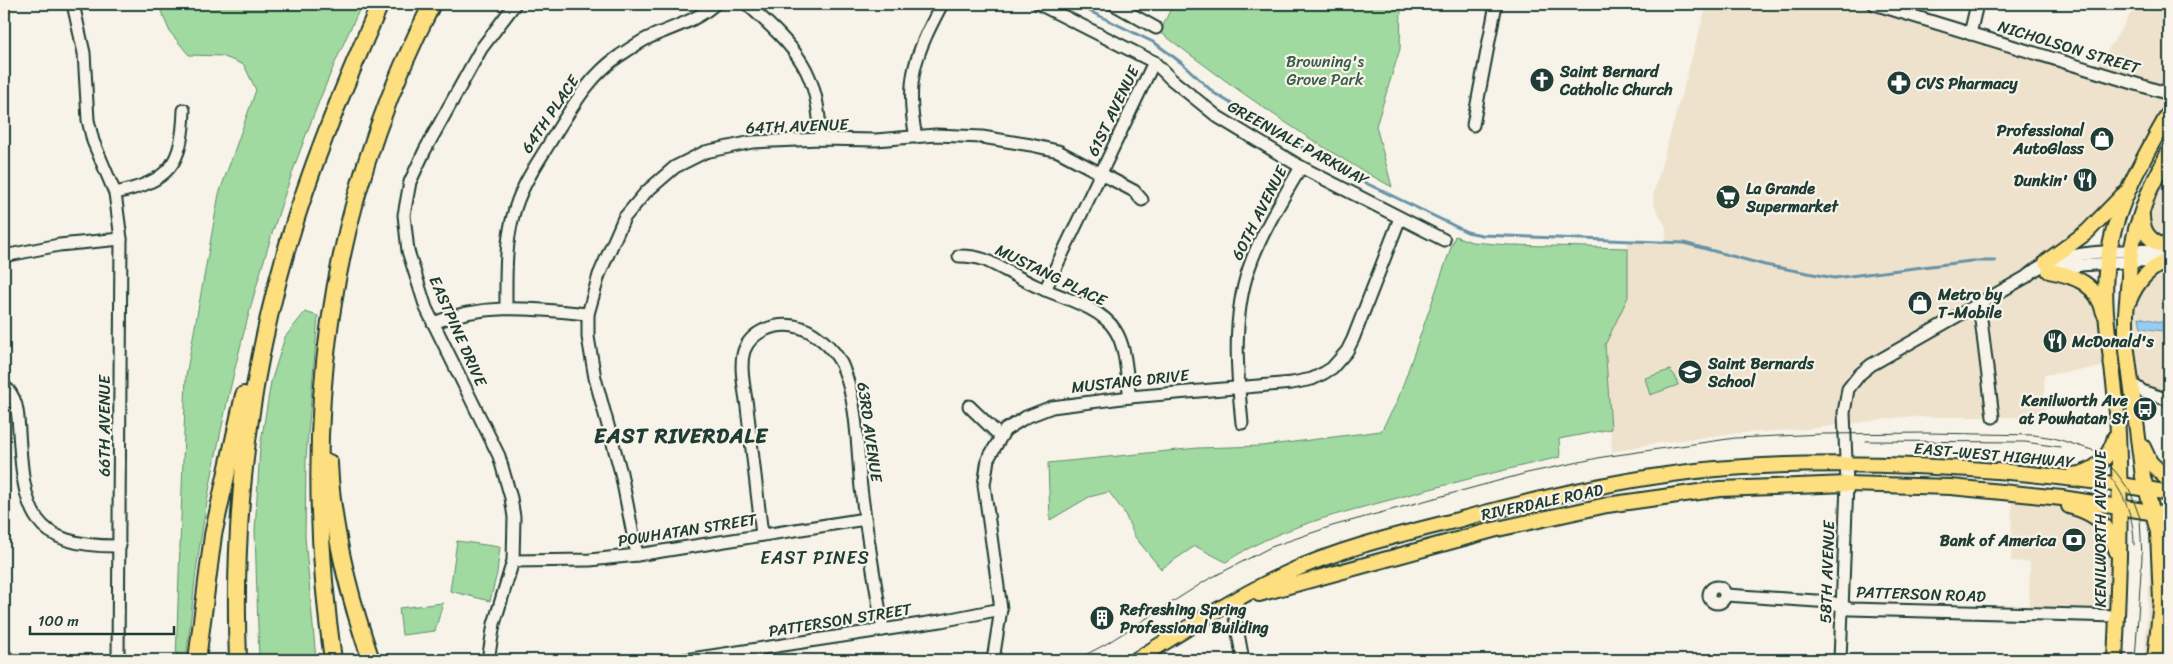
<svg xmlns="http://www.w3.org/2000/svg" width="2173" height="664" viewBox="0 0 2173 664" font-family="Sriracha,sans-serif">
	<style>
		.built { fill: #eee2cd }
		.green { fill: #a0daa1; stroke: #608c6a }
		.water { fill: #96cbf3; stroke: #6692a7 }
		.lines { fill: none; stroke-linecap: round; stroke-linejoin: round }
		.stream { stroke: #6692a7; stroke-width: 3 }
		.minor-casing { stroke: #1f3d34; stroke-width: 15 }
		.major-casing { stroke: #1f3d34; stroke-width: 18 }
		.highway-casing { stroke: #1f3d34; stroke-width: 20 }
		.minor { stroke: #f7f3e8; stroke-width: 11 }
		.major { stroke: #fedf80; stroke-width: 14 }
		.highway { stroke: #fedf80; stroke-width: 16 }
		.tram { stroke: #1f3d34; stroke-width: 1 }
		.labels { text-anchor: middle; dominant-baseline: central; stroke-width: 4.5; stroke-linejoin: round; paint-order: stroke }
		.street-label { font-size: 16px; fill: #1f3d34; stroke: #f7f3e8 }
		.park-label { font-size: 16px; fill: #395c4a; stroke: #f7f3e8 }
		.poi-label { font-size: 16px; font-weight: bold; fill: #1f3d34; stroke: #f7f3e8; text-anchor: start }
		.neighbourhood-label { font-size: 18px; letter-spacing: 1px; fill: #1f3d34; stroke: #f7f3e8 }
		.district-label { font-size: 21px; font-weight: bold; letter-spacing: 1px; fill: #1f3d34; stroke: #f7f3e8 }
	</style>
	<rect width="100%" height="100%" fill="#f7f3e8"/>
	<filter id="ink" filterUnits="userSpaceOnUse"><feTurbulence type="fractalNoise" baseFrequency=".02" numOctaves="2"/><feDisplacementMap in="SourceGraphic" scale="10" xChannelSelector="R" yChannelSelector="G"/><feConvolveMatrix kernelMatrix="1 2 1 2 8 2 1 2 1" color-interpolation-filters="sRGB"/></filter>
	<g filter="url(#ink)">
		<g class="built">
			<polygon points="1707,4 1874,4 2094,72 2137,4 2169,4 2169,113 2129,186 2033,275 2049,271 2093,292 2112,366 2044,375 2046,422 2012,417 1904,417 1806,429 1729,434 1651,444 1612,452 1605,345 1628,297 1628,240 1666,241 1666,227 1653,203 1653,195"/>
			<polygon points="2169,151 2169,247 2148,236 2148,194"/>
			<polygon points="2169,260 2169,400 2132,384 2131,297"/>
			<polygon points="2012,497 2057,503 2080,511 2097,520 2113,552 2111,612 2029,611 2030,562 2011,561"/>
			<polygon points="2155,551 2169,553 2169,660 2144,660 2150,566"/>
		</g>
		<g class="green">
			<path d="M158 4H362C281 171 230 359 200 543 194 582 191 621 186 660H176L186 376 219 194 256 90 244 65 222 56 189 55 170 32Z"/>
			<path d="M1173 4H1401L1400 49 1376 126 1392 187C1310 143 1234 88 1160 32Z"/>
			<path d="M1455 236 1472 242 1509 245 1628 248V297L1605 345 1611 429 1559 439 1560 457C1502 470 1444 485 1386 501 1330 516 1275 529 1226 562L1195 546 1161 569 1135 537 1124 512 1109 492 1089 497 1050 520 1048 463 1198 448 1262 446 1381 431 1397 402Z"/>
			<polygon points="305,312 318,316 306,458 305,537 316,660 259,660 255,531 260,448 271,382 285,337"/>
			<polygon points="1670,370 1675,376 1678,385 1650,395 1645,378"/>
			<polygon points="457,541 500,547 497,573 490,601 450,591"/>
			<polygon points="443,603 435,631 402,635 399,608"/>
		</g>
		<polygon class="water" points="2139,317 2169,324 2169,332 2141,328"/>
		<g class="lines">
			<polyline class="stream" points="1075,4 1155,43 1183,64 1214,93 1341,171 1467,232 1482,235 1684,243 1765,265 1834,278 1971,261 1995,261"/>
			<defs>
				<g id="minor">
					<polyline points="73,4 84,53 88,120 93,141 115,193 121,239 118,660"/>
					<path d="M747 4C795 48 820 70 820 139"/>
					<polyline points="1039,4 1154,62 1171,79 1218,117 1301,167 1444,240"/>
					<polyline points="1113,4 1156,28"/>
					<polyline points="1874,4 2169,94"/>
					<polyline points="1970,34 1977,4"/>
					<polyline points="1473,125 1496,4"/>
					<path d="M916 137C904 80 916 53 942 4"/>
					<path d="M115 193C170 181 182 165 184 110"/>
					<polyline points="4,256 59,245 121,239"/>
					<path d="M959 256C968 256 977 257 985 260 1002 268 1019 278 1036 286 1060 297 1101 307 1115 330 1127 348 1126 376 1130 397"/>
					<polyline points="2052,271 2081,265 2168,259"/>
					<polyline points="1045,290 1154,62"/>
					<polyline points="1979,303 1993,417"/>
					<path d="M506 307C506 277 505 246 513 216 520 187 537 164 552 139 571 109 589 76 619 56 628 50 638 43 648 38 672 27 695 22 715 4"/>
					<path d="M433 323C485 302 534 309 588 314"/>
					<polyline points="2132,384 2144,392 2169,400"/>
					<path d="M4 386C18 397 18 415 19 432 24 511 29 547 120 546"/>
					<polyline points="969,406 1000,436"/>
					<path d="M1242 423C1237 373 1232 317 1249 268 1261 233 1282 200 1301 167"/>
					<path d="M762 535C757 492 752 450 747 407 745 391 739 367 744 351 751 331 775 323 794 326 813 329 834 348 842 365 858 403 857 448 861 488 867 536 875 583 883 630"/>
					<polyline points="637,555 621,473 595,378 588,337 588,314 599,275 624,218 646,192 675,167 705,152 752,142 820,139 876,140 936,135 982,137 1031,145 1058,151 1134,191 1142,200"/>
					<polyline points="513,561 590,560 637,555 865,519"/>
					<circle cx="1717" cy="595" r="8"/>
					<polyline points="1726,595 1831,602 1850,609 2117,616"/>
					<polyline points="1232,601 1243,660"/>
					<polyline points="4,655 10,660"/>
					<polyline points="488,660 494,624 513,561 514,517 511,498 499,456 426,308 408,251 404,215 410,182 425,150 481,49 515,4"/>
					<polyline points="685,660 941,621 1001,609"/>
					<polyline points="993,660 1001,609 984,485 988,459 1005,430 1026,417 1052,407 1130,397 1292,383 1312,379 1324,373 1332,368 1347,351 1353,339 1400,218"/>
					<path d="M1840 660 1847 484 1844 413 1848 389 1860 374 1871 365 2026 277C2056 247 2129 251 2169 250"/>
				</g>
				<g id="major">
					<path d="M2142 216C2142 233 2152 244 2169 247"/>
					<polyline points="2046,262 2087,232 2123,195"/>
					<path d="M2049 271C2076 276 2097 284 2104 313"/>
					<path d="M2129 301C2137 281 2149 268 2169 260"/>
					<polyline points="2143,447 2150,462 2169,481"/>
					<path d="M2073 475C2095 472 2109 459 2115 437"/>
					<path d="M2069 506C2098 514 2108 524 2117 552"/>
					<polyline points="1259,594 1493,530 1607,505 1720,489 1847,484 1951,487 2062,498 2169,515"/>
					<path d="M1136 660C1184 630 1233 599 1285 574 1338 549 1398 535 1454 521 1544 497 1636 475 1729 468 1822 461 1916 464 2009 472 2062 477 2116 483 2169 493"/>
					<path d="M2115 660C2119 578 2122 496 2117 414 2114 362 2098 302 2109 251 2118 201 2144 157 2169 113"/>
					<polyline points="2155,660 2161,601 2158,532 2143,477 2126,343 2126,314 2131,251 2136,229 2148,194 2169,151"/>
				</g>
				<g id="highway">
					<path d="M329 463C332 531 349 596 371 660"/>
					<polyline points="197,660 213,535 244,395"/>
					<path d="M238 660C232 510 251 358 297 215 320 143 350 73 380 4"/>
					<path d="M333 660C300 428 324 215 432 4"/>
				</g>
			</defs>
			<use href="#minor" class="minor-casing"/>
			<use href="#major" class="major-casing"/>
			<use href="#highway" class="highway-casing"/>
			<use href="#minor" class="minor"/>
			<use href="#major" class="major"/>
			<use href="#highway" class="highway"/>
			<g class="tram">
				<polyline points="1866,441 2025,442 2060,447"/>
				<path d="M2100 465C2122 488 2134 513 2134 545"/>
				<polyline points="1076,660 1106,644 1207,580 1271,547 1332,526 1527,473 1603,457 1735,438 1822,434 1928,433 2034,435 2054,438 2092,450 2115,471 2130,491 2140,518 2142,557 2135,660"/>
			</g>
		</g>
	</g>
	<defs>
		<symbol id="church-disc" viewBox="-11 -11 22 22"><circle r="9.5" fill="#1f3d34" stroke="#f7f3e8"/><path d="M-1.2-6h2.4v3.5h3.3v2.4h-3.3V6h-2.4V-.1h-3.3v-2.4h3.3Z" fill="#fff"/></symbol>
		<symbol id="pharmacy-disc" viewBox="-11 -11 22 22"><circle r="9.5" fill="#1f3d34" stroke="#f7f3e8"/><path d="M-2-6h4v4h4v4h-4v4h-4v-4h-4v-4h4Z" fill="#fff"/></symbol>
		<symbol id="shop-disc" viewBox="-11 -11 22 22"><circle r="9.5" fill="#1f3d34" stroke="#f7f3e8"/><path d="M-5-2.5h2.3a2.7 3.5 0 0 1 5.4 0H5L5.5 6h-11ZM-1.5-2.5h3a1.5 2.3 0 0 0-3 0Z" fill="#fff"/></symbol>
		<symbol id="restaurant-disc" viewBox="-11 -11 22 22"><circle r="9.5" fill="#1f3d34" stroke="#f7f3e8"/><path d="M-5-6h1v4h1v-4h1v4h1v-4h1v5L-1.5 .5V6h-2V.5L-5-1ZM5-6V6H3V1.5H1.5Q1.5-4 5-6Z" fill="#fff"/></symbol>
		<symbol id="supermarket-disc" viewBox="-11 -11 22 22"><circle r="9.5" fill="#1f3d34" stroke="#f7f3e8"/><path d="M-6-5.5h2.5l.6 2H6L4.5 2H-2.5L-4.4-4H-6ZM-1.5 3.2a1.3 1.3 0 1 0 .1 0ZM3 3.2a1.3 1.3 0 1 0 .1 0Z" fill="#fff"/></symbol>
		<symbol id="school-disc" viewBox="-11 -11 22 22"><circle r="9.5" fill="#1f3d34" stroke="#f7f3e8"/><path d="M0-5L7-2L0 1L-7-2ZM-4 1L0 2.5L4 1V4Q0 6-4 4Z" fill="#fff"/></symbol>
		<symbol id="bus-disc" viewBox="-11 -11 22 22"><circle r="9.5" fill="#1f3d34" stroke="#f7f3e8"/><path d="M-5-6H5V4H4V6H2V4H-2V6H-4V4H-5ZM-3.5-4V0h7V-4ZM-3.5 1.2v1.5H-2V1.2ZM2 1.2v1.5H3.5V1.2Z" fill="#fff"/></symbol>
		<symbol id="bank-disc" viewBox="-11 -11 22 22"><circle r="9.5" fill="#1f3d34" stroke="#f7f3e8"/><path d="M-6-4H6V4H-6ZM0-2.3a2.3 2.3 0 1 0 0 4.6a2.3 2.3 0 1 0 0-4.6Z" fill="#fff"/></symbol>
		<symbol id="building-disc" viewBox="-11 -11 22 22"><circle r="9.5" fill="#1f3d34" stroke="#f7f3e8"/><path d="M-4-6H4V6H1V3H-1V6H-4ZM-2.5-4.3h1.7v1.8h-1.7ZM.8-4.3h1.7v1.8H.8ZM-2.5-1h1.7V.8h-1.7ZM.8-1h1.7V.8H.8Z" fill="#fff"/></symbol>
	</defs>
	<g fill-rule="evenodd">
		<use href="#church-disc" x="1528" y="66" width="28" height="28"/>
		<use href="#pharmacy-disc" x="1885" y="69" width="28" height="28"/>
		<use href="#shop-disc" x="2088" y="125" width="28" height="28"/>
		<use href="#restaurant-disc" x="2071" y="166" width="28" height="28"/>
		<use href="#supermarket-disc" x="1714" y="183" width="28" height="28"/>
		<use href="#shop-disc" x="1906" y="289" width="28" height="28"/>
		<use href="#restaurant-disc" x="2041" y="327" width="28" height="28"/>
		<use href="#school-disc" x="1676" y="358" width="28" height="28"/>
		<use href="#bus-disc" x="2131" y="395" width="28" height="28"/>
		<use href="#bank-disc" x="2060" y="526" width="28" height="28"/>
		<use href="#building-disc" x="1088" y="604" width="28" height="28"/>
	</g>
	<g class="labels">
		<g class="street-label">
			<text transform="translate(2069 47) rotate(17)">NICHOLSON STREET</text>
			<text transform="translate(1113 111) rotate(-64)">61ST AVENUE</text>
			<text transform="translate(550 114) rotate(-56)">64TH PLACE</text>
			<text transform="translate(797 126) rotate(-2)">64TH AVENUE</text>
			<text transform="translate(1298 143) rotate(29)">GREENVALE PARKWAY</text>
			<text transform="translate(1259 213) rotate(-63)">60TH AVENUE</text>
			<text transform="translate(1051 275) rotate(26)">MUSTANG PLACE</text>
			<text transform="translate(458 331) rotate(66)">EASTPINE DRIVE</text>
			<text transform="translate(1130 381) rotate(-6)">MUSTANG DRIVE</text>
			<text transform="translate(104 426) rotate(-90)">66TH AVENUE</text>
			<text transform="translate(870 432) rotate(82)">63RD AVENUE</text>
			<text transform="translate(1994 455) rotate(5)">EAST-WEST HIGHWAY</text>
			<text transform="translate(1542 502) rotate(-12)">RIVERDALE ROAD</text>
			<text transform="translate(2100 529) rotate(-90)">KENILWORTH AVENUE</text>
			<text transform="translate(687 530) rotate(-9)">POWHATAN STREET</text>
			<text transform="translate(1827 572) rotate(-88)">58TH AVENUE</text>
			<text transform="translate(1921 594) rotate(2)">PATTERSON ROAD</text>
			<text transform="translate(840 620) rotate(-9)">PATTERSON STREET</text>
		</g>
		<g class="park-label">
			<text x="1325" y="61">Browning's<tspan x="1325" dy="18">Grove Park</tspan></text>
		</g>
		<g class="poi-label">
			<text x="1560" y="71">Saint Bernard<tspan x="1560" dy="18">Catholic Church</tspan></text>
			<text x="1916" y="83">CVS Pharmacy</text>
			<text x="2084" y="130" text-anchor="end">Professional<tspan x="2084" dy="18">AutoGlass</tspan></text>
			<text x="2068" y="180" text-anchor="end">Dunkin'</text>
			<text x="1746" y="188">La Grande<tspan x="1746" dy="18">Supermarket</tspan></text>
			<text x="1938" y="294">Metro by<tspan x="1938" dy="18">T-Mobile</tspan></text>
			<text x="2072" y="341">McDonald's</text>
			<text x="1708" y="363">Saint Bernards<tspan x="1708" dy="18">School</tspan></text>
			<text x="2128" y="400" text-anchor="end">Kenilworth Ave<tspan x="2128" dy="18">at Powhatan St</tspan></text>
			<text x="2056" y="540" text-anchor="end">Bank of America</text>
			<text x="1120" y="609">Refreshing Spring<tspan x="1120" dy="18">Professional Building</tspan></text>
		</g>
		<g class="neighbourhood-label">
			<text x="815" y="558">EAST PINES</text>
		</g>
		<g class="district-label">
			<text x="681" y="436">EAST RIVERDALE</text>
		</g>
	</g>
	<rect width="2173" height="664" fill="none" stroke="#f7f3e8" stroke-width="20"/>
	<rect x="10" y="10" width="2153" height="644" fill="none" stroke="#1f3d34" stroke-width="2" filter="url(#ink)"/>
	<path d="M30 626v8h144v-8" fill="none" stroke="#1f3d34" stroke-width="2.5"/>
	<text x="38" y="626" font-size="15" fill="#1f3d34" stroke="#f7f3e8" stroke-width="4" paint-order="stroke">100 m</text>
</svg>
